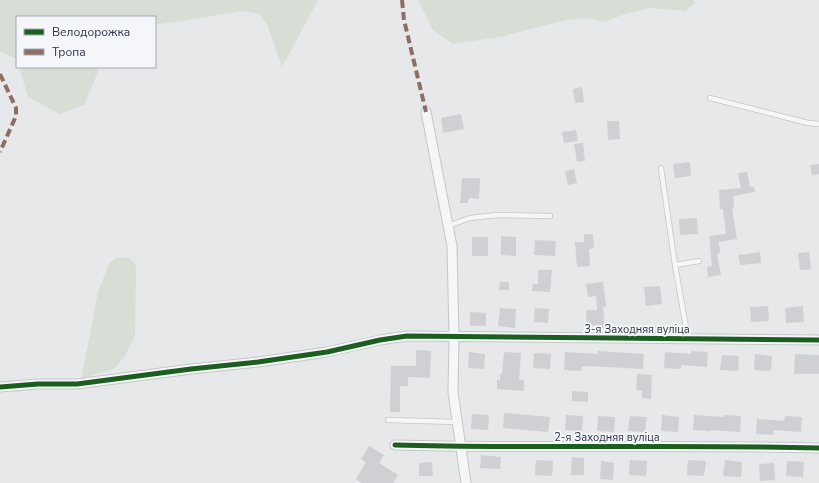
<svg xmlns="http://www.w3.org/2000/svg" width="819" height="483" viewBox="0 0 819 483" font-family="'Nunito Sans',sans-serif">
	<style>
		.green { fill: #d6ded6 }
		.building { fill: #ced0d3 }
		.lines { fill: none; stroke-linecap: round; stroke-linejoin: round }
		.service-casing { stroke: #c4c6c8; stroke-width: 6 }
		.minor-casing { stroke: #c4c6c8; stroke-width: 11 }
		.service { stroke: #f5f6f7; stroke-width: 4.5 }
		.minor { stroke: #f5f6f7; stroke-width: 9 }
		.quiet { stroke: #8d6e63; stroke-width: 4; stroke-dasharray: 8 4; stroke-linecap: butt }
		.cycleway-casing { stroke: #f4f6f9; stroke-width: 8 }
		.cycleway { stroke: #1b5e20; stroke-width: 5 }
		.labels { text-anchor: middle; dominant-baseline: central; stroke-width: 3.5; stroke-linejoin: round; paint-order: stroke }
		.street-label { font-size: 11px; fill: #2b3445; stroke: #f4f6f9 }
	</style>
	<rect width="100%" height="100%" fill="#e6e8ea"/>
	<g class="green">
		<polygon points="0,0 318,0 282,67 267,24 259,14 243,11 155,25 155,17 17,17 17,61 16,59 0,51"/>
		<polygon points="418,0 693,0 695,3 685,11 650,8 625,14 604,22 586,18 566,20 504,36 453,44 433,30"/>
		<polygon points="19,67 100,67 84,105 60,114 28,97"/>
		<path d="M116 258C127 258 131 256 136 267L135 335 125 356 114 369 83 378 82 376 98 292 109 264Z"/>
	</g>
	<g class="building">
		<polygon points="582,87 584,102 575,103 573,89"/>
		<polygon points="461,114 464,129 443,133 441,118"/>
		<polygon points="607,121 619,121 620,139 608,140"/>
		<polygon points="576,130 578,141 564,143 562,132"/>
		<polygon points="583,143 585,161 577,162 574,144"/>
		<polygon points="690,162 691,176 675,178 673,164"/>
		<polygon points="819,164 819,174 812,175 810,165"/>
		<polygon points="574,169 577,183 568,185 565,171"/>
		<polygon points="747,172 750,187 754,187 755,192 733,196 734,208 732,209 737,239 719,242 720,253 717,254 721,275 708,277 707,267 712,266 709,236 726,234 723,209 720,209 719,190 741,188 738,173"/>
		<polygon points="462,178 480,178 479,199 469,198 468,203 460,203"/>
		<polygon points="697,218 698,234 680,235 679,219"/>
		<polygon points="584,234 593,234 594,248 589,249 590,266 577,267 575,242 584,242"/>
		<polygon points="501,236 516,237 516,256 501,255"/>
		<rect x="472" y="237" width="16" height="19"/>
		<polygon points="535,240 556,241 555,256 534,255"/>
		<polygon points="760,252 761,263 740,265 738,255"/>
		<polygon points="809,252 811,269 800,270 798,253"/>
		<polygon points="538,270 552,270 550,292 532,291 533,284 538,284"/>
		<polygon points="500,282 509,282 509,290 499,290"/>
		<polygon points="603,282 606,306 603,307 605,328 599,328 599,325 587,326 586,310 597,310 596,296 588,297 586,284"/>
		<polygon points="660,286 662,304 646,306 644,287"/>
		<polygon points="768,306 769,321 751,322 750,307"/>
		<polygon points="803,306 804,322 786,323 785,308"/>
		<polygon points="500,308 516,309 515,328 498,326"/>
		<polygon points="535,308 549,309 548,323 534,322"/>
		<polygon points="470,312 486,313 486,326 470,326"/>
		<polygon points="416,350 431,351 430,378 408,377 408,386 400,386 400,412 390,412 391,366 416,366"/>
		<polygon points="598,351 644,354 643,369 588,366 582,367 581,371 564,370 565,352 598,354"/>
		<polygon points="691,351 708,352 707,367 681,365 681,369 664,368 665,352 691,354"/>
		<polygon points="469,352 485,354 484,369 468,368"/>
		<polygon points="504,352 521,353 519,380 524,380 524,391 497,389 497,380 500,380 500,374 502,374"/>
		<polygon points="534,353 551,354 550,369 533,368"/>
		<polygon points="755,354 772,356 771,371 754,370"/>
		<polygon points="795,354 819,355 819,374 794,374"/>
		<polygon points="722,355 739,356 738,371 720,370"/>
		<polygon points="637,374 652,375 651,399 642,398 642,391 636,390"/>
		<polygon points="572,391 588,392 588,402 572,401"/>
		<polygon points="504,413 550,417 548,432 503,428"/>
		<polygon points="472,414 489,415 488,430 471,429"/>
		<polygon points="566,415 583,416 582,431 565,430"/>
		<polygon points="662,415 679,417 678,432 661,431"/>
		<polygon points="694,415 724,417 724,415 741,416 740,432 710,430 710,431 693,430"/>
		<polygon points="598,416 615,417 614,432 597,431"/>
		<polygon points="630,416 647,417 645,432 628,431"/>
		<polygon points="785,416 802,417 801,432 774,430 773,435 756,434 757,419 784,421"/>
		<polygon points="369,446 384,455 379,463 398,475 393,483 362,483 356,479 366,462 361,459"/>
		<polygon points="481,455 501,457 500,469 480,468"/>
		<polygon points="572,457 584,458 584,475 571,475"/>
		<polygon points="536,460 553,461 552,476 535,475"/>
		<polygon points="630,460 647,461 646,476 629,475"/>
		<polygon points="688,460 706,461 704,476 687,475"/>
		<polygon points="725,460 742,462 741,477 723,476"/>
		<polygon points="601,461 614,463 613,480 600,479"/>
		<polygon points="787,461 804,462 803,477 786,476"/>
		<polygon points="432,462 433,476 419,476 419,463"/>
		<polygon points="774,463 775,480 760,481 759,464"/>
	</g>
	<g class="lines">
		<defs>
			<g id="service">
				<polyline points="710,98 808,123 819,124"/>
				<polyline points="661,168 675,265 688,339"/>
				<polyline points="448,226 470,218 498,215 550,216"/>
				<polyline points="675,265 699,261"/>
				<polyline points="388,420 457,422"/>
			</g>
			<g id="minor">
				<polyline points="426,112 452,246 454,337 453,392 466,483"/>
				<polyline points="0,387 38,384 77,384 191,369 258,362 327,352 380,340 407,336 819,340"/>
				<path d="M395 445C536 449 678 444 819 448"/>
			</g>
		</defs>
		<use href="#service" class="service-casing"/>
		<use href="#minor" class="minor-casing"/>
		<use href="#service" class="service"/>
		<use href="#minor" class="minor"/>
		<g class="quiet">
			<polyline points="402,0 404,20 426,112"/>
			<polyline points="0,74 16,108 16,116 0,152"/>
		</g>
		<defs>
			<g id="cycleway">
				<polyline points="0,387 38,384 77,384 191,369 258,362 327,352 380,340 407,336 819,340"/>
				<path d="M395 445C536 449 678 444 819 448"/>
			</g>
		</defs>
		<use href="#cycleway" class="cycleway-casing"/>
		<use href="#cycleway" class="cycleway"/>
	</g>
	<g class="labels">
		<g class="street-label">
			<text x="637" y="329">3-я Заходняя вуліца</text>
			<text x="607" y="437">2-я Заходняя вуліца</text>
		</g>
	</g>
	<rect x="16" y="16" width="140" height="52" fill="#f4f6f9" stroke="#a4a8b1"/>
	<rect x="24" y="29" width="20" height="6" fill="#1b5e20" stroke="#a4a8b1"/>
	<text x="52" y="36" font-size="12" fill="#2b3445">Велодорожка</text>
	<rect x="24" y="49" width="20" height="6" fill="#8d6e63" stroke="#a4a8b1"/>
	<text x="52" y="56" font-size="12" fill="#2b3445">Тропа</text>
</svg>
